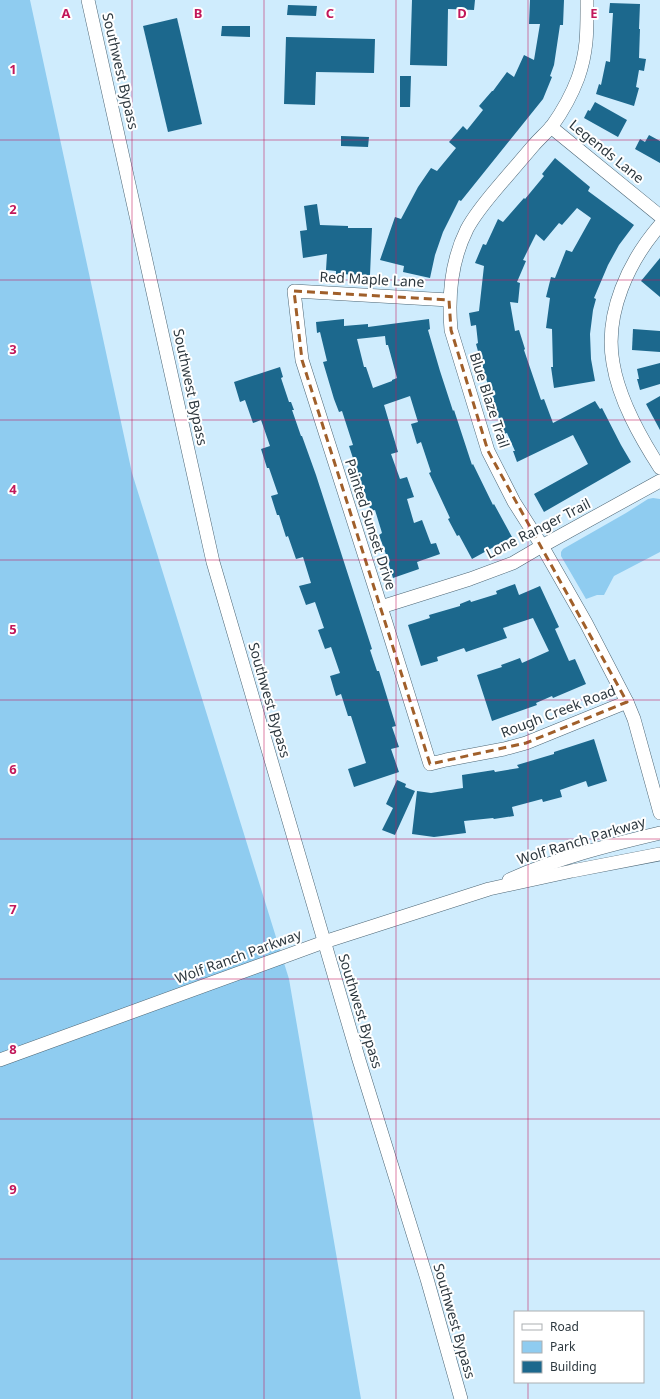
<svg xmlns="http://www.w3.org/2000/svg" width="660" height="1399" viewBox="0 0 660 1399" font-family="'Noto Sans',sans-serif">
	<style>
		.green { fill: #8fccf0 }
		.building { fill: #1c688d; fill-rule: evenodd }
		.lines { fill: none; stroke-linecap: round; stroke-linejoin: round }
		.minor-casing { stroke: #4d6675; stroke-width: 14 }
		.minor { stroke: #fff; stroke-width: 13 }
		.marked { fill: none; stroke: #a05f2a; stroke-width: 3; stroke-dasharray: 8 5; stroke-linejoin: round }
		.grid { fill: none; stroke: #c2185b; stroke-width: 1; stroke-opacity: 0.55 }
		.labels { text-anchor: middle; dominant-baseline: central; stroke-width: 4; stroke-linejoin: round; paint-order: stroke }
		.street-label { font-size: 14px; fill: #2d383f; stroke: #fff }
		.grid-label { font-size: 13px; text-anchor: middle; font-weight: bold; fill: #c2185b; stroke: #fff; stroke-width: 4; stroke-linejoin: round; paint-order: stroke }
	</style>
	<rect width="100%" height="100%" fill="#cfecfd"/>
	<g class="green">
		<polygon points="0,0 30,0 132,473 289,979 361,1399 0,1399"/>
		<polygon points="653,498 660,499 660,552 614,576 604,595 597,595 586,599 561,556 561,552 563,549 626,513 648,499"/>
	</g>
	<g class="building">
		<polygon points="412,0 475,0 474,10 448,9 447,66 410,65"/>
		<polygon points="530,0 564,0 563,25 560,25 554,65 550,76 552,77 543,99 461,201 459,200 443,232 435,255 430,278 403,272 404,266 380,260 395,217 401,219 418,187 431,168 437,171 456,148 449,142 463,126 467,130 483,110 479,106 492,91 493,91 507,72 514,77 524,55 534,60 540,24 529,24"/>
		<polygon points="610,3 640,4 639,29 640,29 639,58 646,59 644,71 639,70 636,87 639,88 634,106 596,94 599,84 601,85 606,61 610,62 613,13 609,13"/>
		<polygon points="288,5 317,6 316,16 287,15"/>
		<polygon points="177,18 202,124 168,132 143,26"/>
		<polygon points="222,26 250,26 250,37 221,36"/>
		<polygon points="286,37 375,39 374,73 316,72 315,105 284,104"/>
		<polygon points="400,76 411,76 410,107 400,107"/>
		<polygon points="595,102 627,120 618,137 584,118 588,110 590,111"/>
		<polygon points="649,135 660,141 660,163 635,149 640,139 645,142"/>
		<polygon points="341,136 369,137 368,147 341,146"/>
		<polygon points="555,158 590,187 588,191 634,225 619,245 608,265 594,298 596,299 593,310 590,334 591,359 595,381 554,388 551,367 553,367 552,329 546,328 550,298 546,297 551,277 555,278 566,250 572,252 591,218 577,208 562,225 559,223 544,241 536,234 523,260 526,261 517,282 520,283 518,303 510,302 515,331 519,330 525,349 524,350 541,400 544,399 553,423 595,401 600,409 602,408 621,445 631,462 544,512 534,494 588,464 573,435 517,462 513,451 515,451 507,433 504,434 482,366 476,344 478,343 476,325 471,326 469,313 479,311 484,266 475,263 483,244 486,245 498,219 503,222 524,198 525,199 544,176 542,174"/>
		<polygon points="317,204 320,225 348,226 348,228 372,228 370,275 336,274 336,271 326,270 327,254 303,258 300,231 307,230 304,206"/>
		<polygon points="660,258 660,297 641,281"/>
		<path d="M344 319V326L368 324V327L429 319 430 329 428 330 440 371 453 411 454 410 472 465 473 464 493 505 494 504 512 537 472 559 459 535 457 536 448 519 450 518 429 473 431 472 421 442 417 444 411 424 418 422 410 396 384 405 398 452 391 454 400 479 407 477 414 497 407 499 414 523 422 520 431 544 436 543 440 554 417 562 419 569 393 578 383 545V546L379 535 382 533 375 510 371 511 363 489 349 446 353 445 342 411 339 412 334 399 323 362 327 361 320 332 317 333 316 322ZM385 336 386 345H388L397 378 392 380V381L373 388 366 367H364L357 339Z"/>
		<polygon points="633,329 660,331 660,352 632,350"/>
		<polygon points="660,363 660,384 640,390 637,379 639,379 637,369"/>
		<polygon points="280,367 283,377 281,378 289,402 291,402 294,410 292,410 301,436 302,436 316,475 372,649 370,650 377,671 379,671 396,726 392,727 399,747 391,749 399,772 354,787 348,769 366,763 351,716 348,716 341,694 336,696 330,676 340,673 331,647 325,649 318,630 324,628 315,602 306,605 299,586 311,583 303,557 296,559 288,536 286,537 279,515 277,515 271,496 278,494 269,468 267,468 261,449 270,446 261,420 253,423 245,400 240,402 234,382"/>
		<polygon points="660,396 660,430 646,404"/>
		<polygon points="515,584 519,595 540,586 559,627 555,629 569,661 575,659 586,684 553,698 552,696 536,703 537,705 492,721 477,675 502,667 501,665 520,658 522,663 549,651 533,618 503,628 507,638 466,652 464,648 437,657 438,661 421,666 408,625 430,618 429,615 460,606 460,604 470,600 471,602 497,594 496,591"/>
		<polygon points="594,739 607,781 588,787 586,781 560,790 562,797 543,802 542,799 512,807 514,816 494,819 493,818 464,821 466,833 434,837 412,834 417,791 431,793 463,788 462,775 494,770 495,772 519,768 517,765 554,754 554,752"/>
		<polygon points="397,780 406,784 405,787 415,791 395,835 382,830 393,808 386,804"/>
	</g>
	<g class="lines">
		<defs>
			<g id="minor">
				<polyline points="88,0 213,562 359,1060 427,1279 461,1399"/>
				<path d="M587 0C587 28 588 50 578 78 572 94 562 112 552 126 546 133 539 139 533 146 521 160 509 174 497 188 486 201 475 214 467 229 451 261 448 296 451 330L488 451 514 502 542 546 586 623 627 702 634 719 660 813"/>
				<polyline points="551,127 660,216"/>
				<path d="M660 225C629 261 604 313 613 363 619 400 640 437 660 468"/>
				<polyline points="449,300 294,291 302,360 381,607 430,764 446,760 504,749 526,743 627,702"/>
				<polyline points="381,607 470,579 513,563 542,546 660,481"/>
				<path d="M509 880C557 858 609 845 660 833"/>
				<polyline points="0,1060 324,942 489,889 572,871 660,854"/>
			</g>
		</defs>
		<use href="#minor" class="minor-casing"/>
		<use href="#minor" class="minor"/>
	</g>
	<path class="marked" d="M294 291 449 300 451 330 488 451 627 702 526 743 430 764 302 360Z"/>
	<path class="grid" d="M132 0V1399M264 0V1399M396 0V1399M528 0V1312M0 140H660M0 280H660M0 420H660M0 560H660M0 700H660M0 839H660M0 979H660M0 1119H660M0 1259H660M528 1382V1399"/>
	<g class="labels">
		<g class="street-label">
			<text transform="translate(121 71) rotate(77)">Southwest Bypass</text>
			<text transform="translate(607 151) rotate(39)">Legends Lane</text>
			<text transform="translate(372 279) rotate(3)">Red Maple Lane</text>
			<text transform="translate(191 387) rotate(78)">Southwest Bypass</text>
			<text transform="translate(490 400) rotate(72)">Blue Blaze Trail</text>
			<text transform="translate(371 524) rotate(72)">Painted Sunset Drive</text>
			<text transform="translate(538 528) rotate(-27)">Lone Ranger Trail</text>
			<text transform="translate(270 700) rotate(74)">Southwest Bypass</text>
			<text transform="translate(558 711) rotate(-21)">Rough Creek Road</text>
			<text transform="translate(581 840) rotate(-17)">Wolf Ranch Parkway</text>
			<text transform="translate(238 956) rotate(-20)">Wolf Ranch Parkway</text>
			<text transform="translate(361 1011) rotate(73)">Southwest Bypass</text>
			<text transform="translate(455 1321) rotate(74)">Southwest Bypass</text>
		</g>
	</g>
	<g class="grid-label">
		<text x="66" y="18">A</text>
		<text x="198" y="18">B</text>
		<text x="330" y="18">C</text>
		<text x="462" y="18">D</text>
		<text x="594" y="18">E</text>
		<text x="13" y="74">1</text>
		<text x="13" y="214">2</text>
		<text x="13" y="354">3</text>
		<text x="13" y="494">4</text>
		<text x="13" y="634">5</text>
		<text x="13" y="774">6</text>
		<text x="13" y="914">7</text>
		<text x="13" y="1054">8</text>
		<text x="13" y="1194">9</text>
	</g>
	<rect x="514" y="1311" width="130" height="72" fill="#ffffff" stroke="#abafb2"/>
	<rect x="522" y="1324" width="20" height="6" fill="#ffffff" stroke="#abafb2"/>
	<text x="550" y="1331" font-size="12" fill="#2d383f">Road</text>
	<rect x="522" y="1341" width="20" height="12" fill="#8fccf0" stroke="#abafb2"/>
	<text x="550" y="1351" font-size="12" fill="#2d383f">Park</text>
	<rect x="522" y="1361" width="20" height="12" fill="#1c688d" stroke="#abafb2"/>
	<text x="550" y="1371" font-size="12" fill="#2d383f">Building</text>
</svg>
